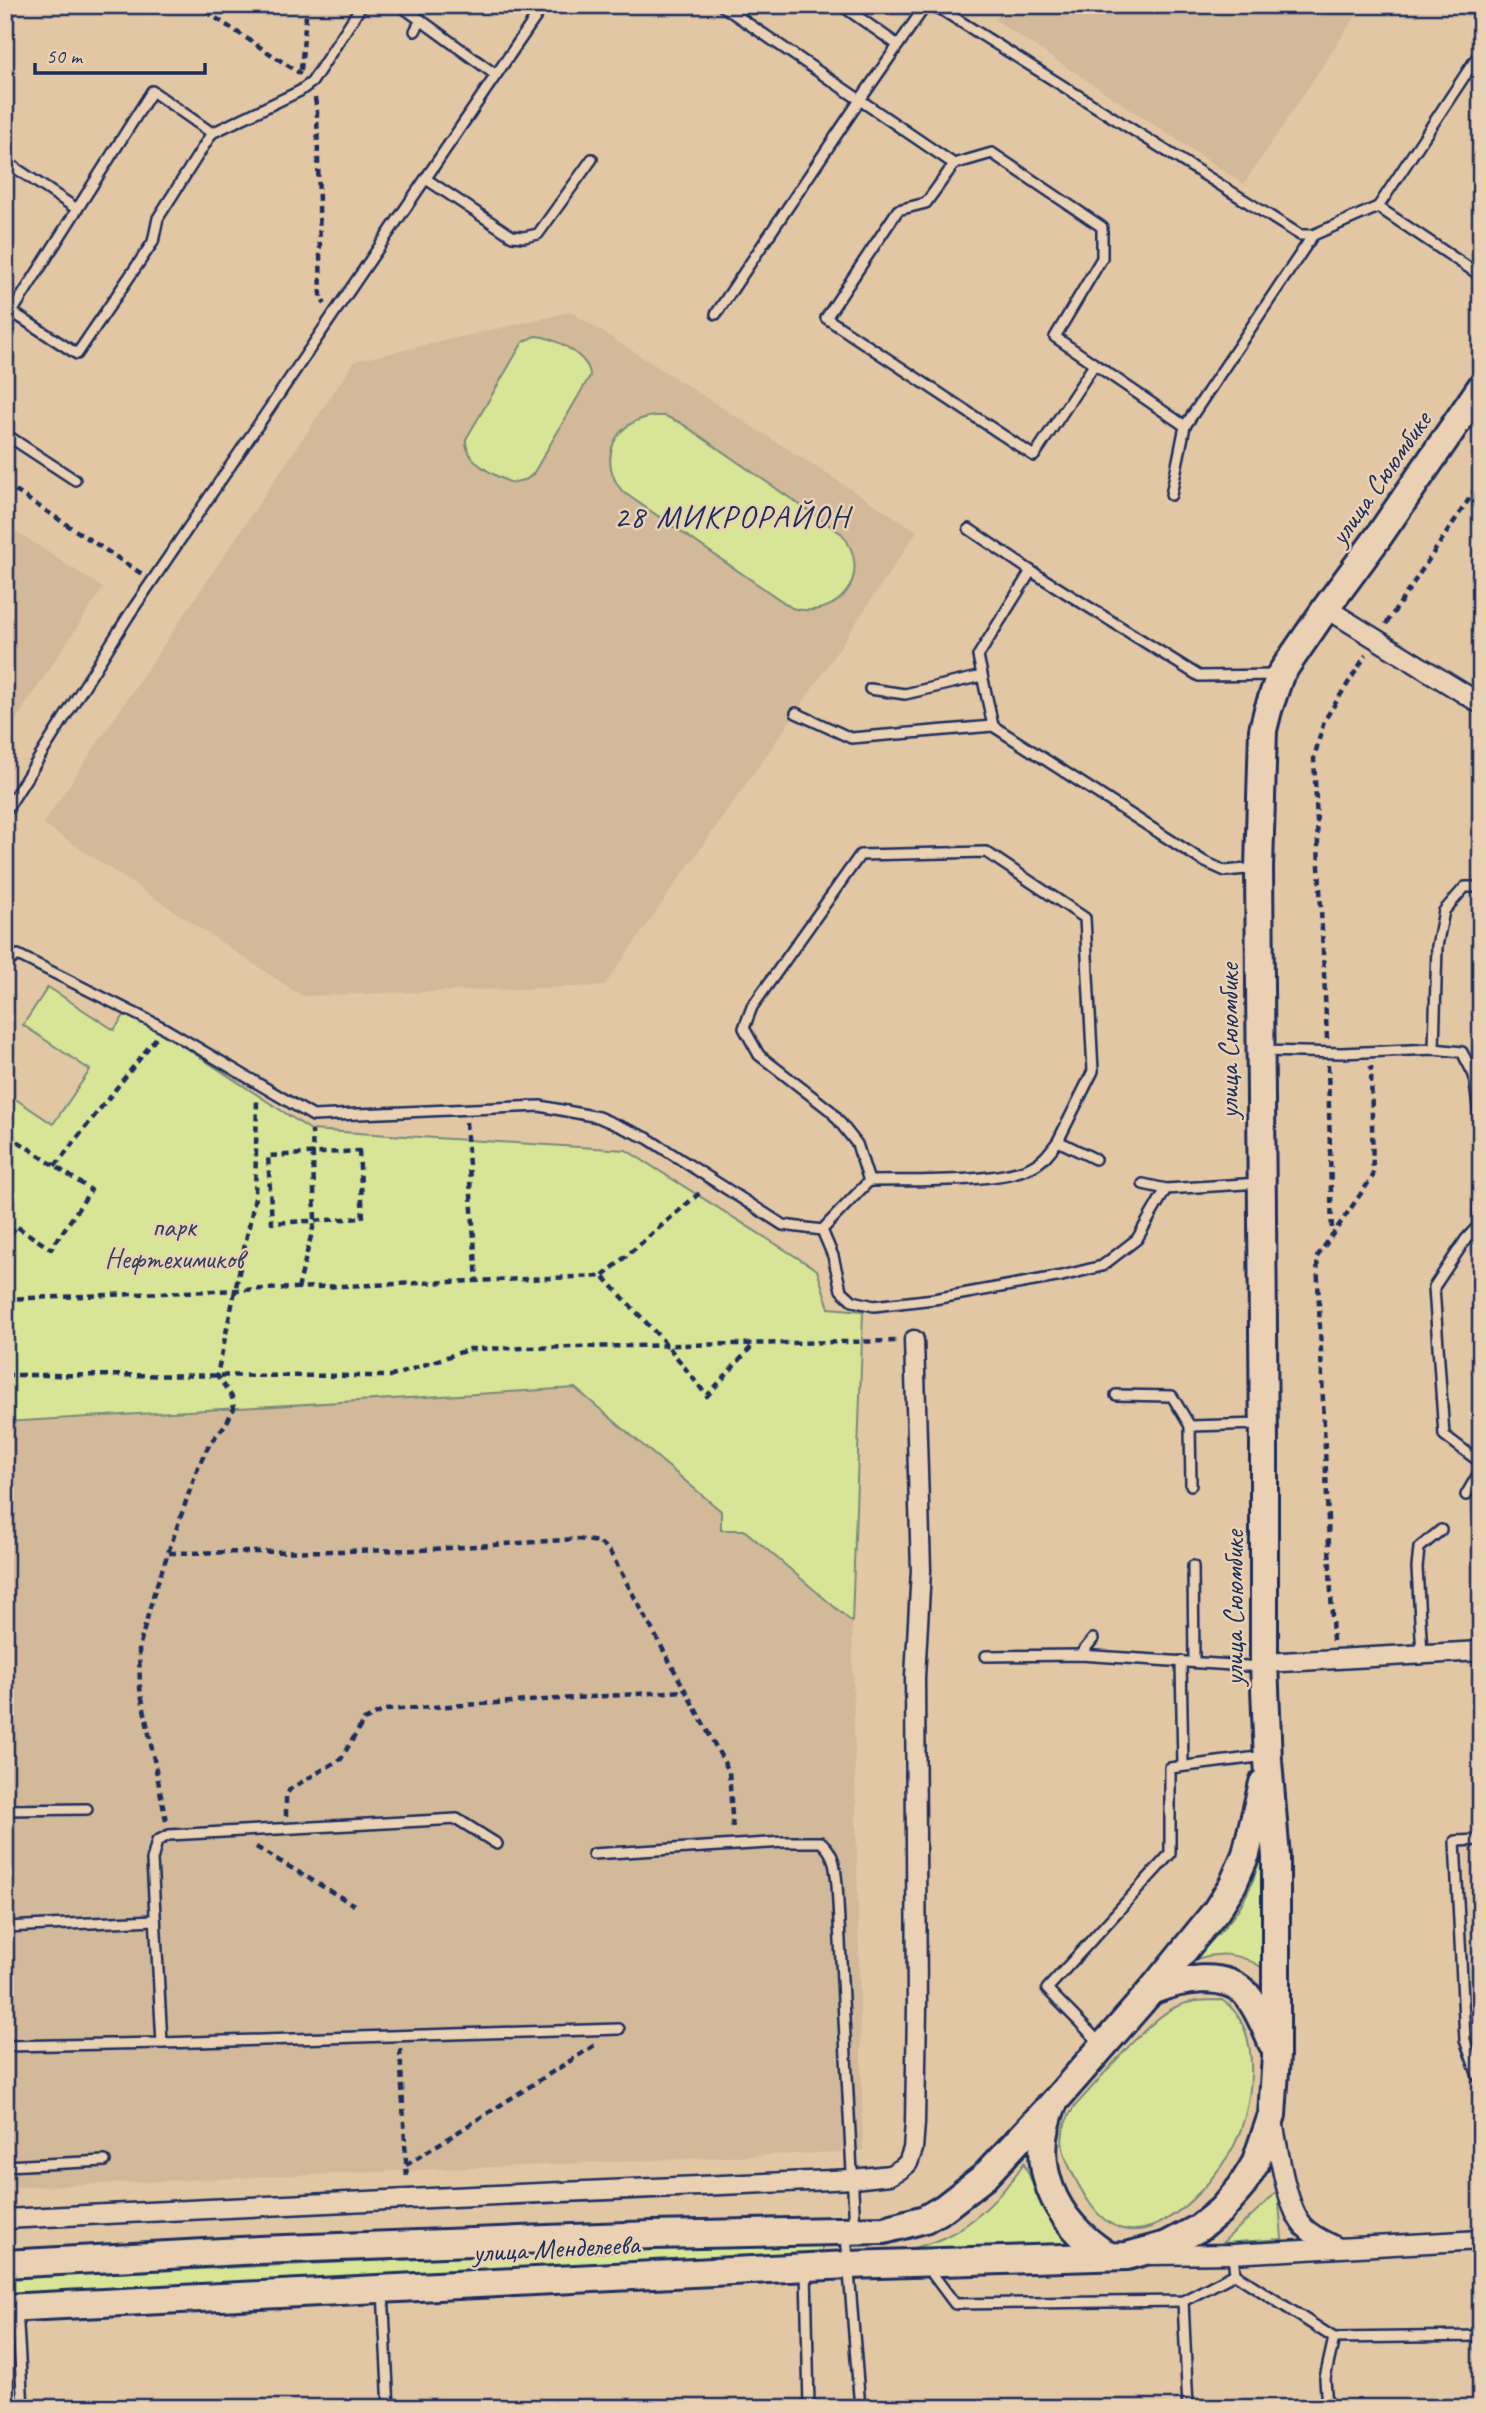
<svg xmlns="http://www.w3.org/2000/svg" width="1486" height="2413" viewBox="0 0 1486 2413" font-family="Caveat,sans-serif">
	<style>
		.built { fill: #d2b999 }
		.green { fill: #d8e496; stroke: #7a8a7a; stroke-width: 2 }
		.lines { fill: none; stroke-linecap: round; stroke-linejoin: round }
		.lane-casing { stroke: #1b2f5e; stroke-width: 14 }
		.street-casing { stroke: #1b2f5e; stroke-width: 23 }
		.secondary-casing { stroke: #1b2f5e; stroke-width: 32 }
		.path { stroke: #1b2f5e; stroke-width: 4.5; stroke-dasharray: 7 5; stroke-linecap: butt }
		.lane { stroke: #ebd1b3; stroke-width: 9 }
		.street { stroke: #ebd1b3; stroke-width: 18 }
		.secondary { stroke: #ebd1b3; stroke-width: 26 }
		.labels { text-anchor: middle; dominant-baseline: central; stroke-width: 5; stroke-linejoin: round; paint-order: stroke }
		.street-label { font-size: 28px; fill: #1b2f5e; stroke: #ebd1b3 }
		.park-label { font-size: 28px; fill: #2e4164; stroke: #ebd1b3 }
		.quarter-label { font-size: 32px; letter-spacing: 2px; fill: #1b2f5e; stroke: #ebd1b3 }
	</style>
	<rect width="100%" height="100%" fill="#e2c7a5"/>
	<filter id="ink" filterUnits="userSpaceOnUse"><feTurbulence type="fractalNoise" baseFrequency=".0143" numOctaves="2"/><feDisplacementMap in="SourceGraphic" scale="14" xChannelSelector="R" yChannelSelector="G"/><feConvolveMatrix kernelMatrix="1 2 1 2 8 2 1 2 1" color-interpolation-filters="sRGB"/></filter>
	<g filter="url(#ink)">
		<g class="built">
			<polygon points="1004,5 1363,5 1244,184 995,20"/>
			<polygon points="571,312 917,531 796,713 604,986 302,996 43,824 355,361"/>
			<polygon points="5,524 103,588 5,736"/>
			<polygon points="575,1388 852,1622 863,2151 5,2188 5,1422"/>
		</g>
		<g class="green">
			<path d="M535 336C554 336 590 357 590 376L533 474 527 479 512 483C493 475 465 462 466 439L523 342Z"/>
			<path d="M656 416H665L681 423 842 534C874 574 840 621 792 608L623 492C596 460 614 419 656 416Z"/>
			<polygon points="48,987 114,1030 128,1010 311,1130 626,1150 817,1270 829,1308 863,1311 852,1622 744,1530 721,1530 721,1511 575,1388 5,1422 5,1092 53,1124 90,1070 23,1025"/>
			<path d="M1264 1841V1969C1240 1952 1218 1951 1191 1961 1233 1921 1252 1900 1264 1841Z"/>
			<path d="M1222 2000C1266 2028 1253 2115 1230 2153 1209 2187 1152 2253 1108 2222 1094 2213 1084 2195 1076 2180 1061 2152 1055 2133 1075 2106 1099 2081 1148 2018 1178 2006 1192 2000 1207 2000 1222 2000Z"/>
			<path d="M1024 2163 1036 2191 1074 2247 894 2254C912 2249 931 2244 947 2236 978 2221 1005 2191 1024 2163Z"/>
			<polygon points="1278,2191 1282,2239 1222,2243"/>
			<polygon points="822,2240 822,2256 5,2295 5,2278"/>
		</g>
		<g class="lines">
			<defs>
				<g id="lane">
					<polyline points="721,5 860,100 926,5"/>
					<polyline points="841,5 898,45"/>
					<polyline points="934,5 1300,235 1313,235 1378,207 1481,276"/>
					<polyline points="415,31 421,20"/>
					<polyline points="496,75 544,5"/>
					<polyline points="212,133 152,91 12,312 77,354 153,242 158,218 212,133 300,91 312,82 362,5"/>
					<polyline points="5,161 77,209"/>
					<polyline points="954,164 926,203 898,210 826,318 1034,456 1094,365"/>
					<polyline points="426,179 512,236 524,237 538,234 592,159"/>
					<polyline points="1378,207 1481,51"/>
					<polyline points="716,314 860,100 954,164 992,153 1102,227 1102,258 1055,337 1185,426 1313,235"/>
					<polyline points="5,434 75,480"/>
					<polyline points="1171,495 1185,426"/>
					<polyline points="969,529 1031,571"/>
					<polyline points="870,689 905,694 982,676"/>
					<polyline points="796,713 851,738 993,726 1203,861 1225,871 1257,868"/>
					<polyline points="993,726 978,656 1031,571 1199,676 1278,675"/>
					<polyline points="5,812 129,615 496,75 400,5"/>
					<polyline points="5,964 18,955 164,1028 313,1116 540,1106 598,1117 647,1138 783,1225 822,1230 833,1256 841,1290 853,1301 874,1306 934,1299 1062,1276 1102,1266 1137,1239 1166,1189"/>
					<polyline points="1434,1049 1437,946 1444,911 1465,887 1481,887"/>
					<polyline points="1263,1051 1341,1053 1434,1049 1462,1052 1474,1075 1481,1131"/>
					<polyline points="869,1181 857,1144 831,1111 759,1055 744,1028 752,1007 860,855 986,852 1085,918 1093,1071 1058,1141"/>
					<polyline points="1143,1184 1166,1189 1260,1183"/>
					<polyline points="1478,1226 1481,1165"/>
					<polyline points="1481,1228 1478,1226 1466,1239 1434,1287 1444,1435 1481,1463"/>
					<path d="M822 1230 869 1181C910 1180 996 1184 1031 1167 1043 1162 1050 1151 1058 1141L1095 1159"/>
					<polyline points="1116,1395 1172,1396 1190,1426"/>
					<polyline points="1191,1485 1190,1426 1262,1424"/>
					<polyline points="1466,1495 1481,1469"/>
					<polyline points="1193,1566 1194,1662"/>
					<polyline points="1422,1654 1417,1568 1419,1548 1441,1530"/>
					<polyline points="1080,1655 1093,1639"/>
					<polyline points="986,1656 1080,1655 1262,1667"/>
					<polyline points="1181,1661 1183,1766"/>
					<polyline points="5,1810 87,1809"/>
					<polyline points="1481,1840 1455,1841 1465,2040 1478,2076 1481,2076"/>
					<path d="M593 1854 784 1842H821C835 1854 835 1867 837 1884L855 2229"/>
					<polyline points="5,1927 155,1920"/>
					<polyline points="162,2043 619,2029"/>
					<polyline points="1102,2045 1047,1989 1170,1854 1170,1768 1266,1756"/>
					<polyline points="5,2046 162,2043 152,1860 157,1841 169,1835 457,1819 497,1844"/>
					<polyline points="5,2166 105,2161"/>
					<polyline points="846,2235 860,2408"/>
					<polyline points="928,2268 955,2304 1183,2301 1235,2274 1233,2254"/>
					<polyline points="806,2270 809,2408"/>
					<polyline points="1235,2274 1334,2338 1481,2336"/>
					<polyline points="383,2291 389,2408"/>
					<polyline points="1183,2301 1188,2408"/>
					<polyline points="17,2309 23,2408"/>
					<polyline points="1327,2408 1325,2378 1334,2338"/>
				</g>
				<g id="street">
					<polyline points="1326,608 1481,704"/>
					<polyline points="1264,1663 1481,1651"/>
					<path d="M1273 2121C1278 2147 1286 2208 1304 2227 1314 2237 1325 2241 1337 2247"/>
					<polyline points="5,2219 408,2199 853,2179 890,2175 901,2169 908,2163 913,2149 915,2123 917,2007 915,1677 921,1570 914,1340"/>
					<polyline points="1152,2255 1233,2254 1481,2240"/>
				</g>
				<g id="secondary">
					<path d="M1153 1990C1179 1980 1224 1970 1246 1994 1258 2008 1265 2027 1272 2043"/>
					<path d="M1109 2256C1053 2221 1027 2164 1054 2102L1151 1991 1216 1911 1233 1884 1246 1854 1263 1783"/>
					<polyline points="5,2264 259,2250 653,2235 884,2230 925,2219 944,2208 984,2177 1054,2102"/>
					<polyline points="5,2308 849,2265 1127,2256 1167,2245 1199,2228 1221,2210 1241,2187 1255,2164 1272,2115 1276,2056 1276,1857 1268,1761 1264,1663 1264,1446 1259,868 1263,730 1268,710 1280,675 1326,608 1379,536 1481,387"/>
				</g>
			</defs>
			<use href="#lane" class="lane-casing"/>
			<use href="#street" class="street-casing"/>
			<use href="#secondary" class="secondary-casing"/>
			<g class="path">
				<polyline points="196,5 301,74"/>
				<polyline points="301,70 307,5"/>
				<polyline points="315,98 317,112 321,299 325,304"/>
				<polyline points="5,484 142,574"/>
				<polyline points="1386,624 1481,481"/>
				<polyline points="1327,1039 1314,758 1324,721 1366,655"/>
				<polyline points="1328,1065 1332,1235"/>
				<polyline points="466,1122 477,1282"/>
				<polygon points="359,1151 363,1218 272,1223 268,1156"/>
				<polyline points="5,1163 19,1142 91,1190 51,1249 5,1219"/>
				<polyline points="55,1166 156,1038"/>
				<polyline points="5,1245 16,1226"/>
				<polyline points="603,1276 703,1190"/>
				<polyline points="298,1289 315,1220 312,1131"/>
				<polyline points="5,1299 603,1276 667,1345 707,1396 754,1344"/>
				<polyline points="5,1375 392,1376 470,1349 896,1341"/>
				<polyline points="169,1553 420,1550 577,1539 599,1542 610,1552 729,1771 733,1831"/>
				<polyline points="1333,1641 1317,1257 1373,1176 1371,1066"/>
				<polyline points="286,1816 286,1796 290,1789 341,1759 364,1720 385,1710 685,1691"/>
				<polyline points="166,1821 140,1688 139,1648 154,1593 198,1467 210,1443 226,1424 234,1408 232,1397 217,1375 255,1198 257,1098"/>
				<polyline points="256,1847 354,1905"/>
				<polyline points="400,2049 407,2180"/>
				<polyline points="406,2165 595,2045"/>
			</g>
			<use href="#lane" class="lane"/>
			<use href="#street" class="street"/>
			<use href="#secondary" class="secondary"/>
		</g>
	</g>
	<g class="labels">
		<g class="street-label">
			<text transform="translate(1380 478) rotate(-55)">улица Сююмбике</text>
			<text transform="translate(1228 1041) rotate(-90)">улица Сююмбике</text>
			<text transform="translate(1233 1608) rotate(-90)">улица Сююмбике</text>
			<text transform="translate(556 2248) rotate(-3)">улица Менделеева</text>
		</g>
		<g class="park-label">
			<text x="174" y="1226">парк<tspan x="174" dy="32">Нефтехимиков</tspan></text>
		</g>
		<g class="quarter-label">
			<text x="732" y="516">28 МИКРОРАЙОН</text>
		</g>
	</g>
	<rect width="1486" height="2413" fill="none" stroke="#ebd1b3" stroke-width="28"/>
	<rect x="14" y="14" width="1458" height="2385" fill="none" stroke="#1b2f5e" stroke-width="2.5" filter="url(#ink)"/>
	<path d="M35 63v10h170v-10" fill="none" stroke="#1b2f5e" stroke-width="3.5"/>
	<text x="46" y="63" font-size="21" fill="#1b2f5e" stroke="#ebd1b3" stroke-width="5" paint-order="stroke">50 m</text>
</svg>
